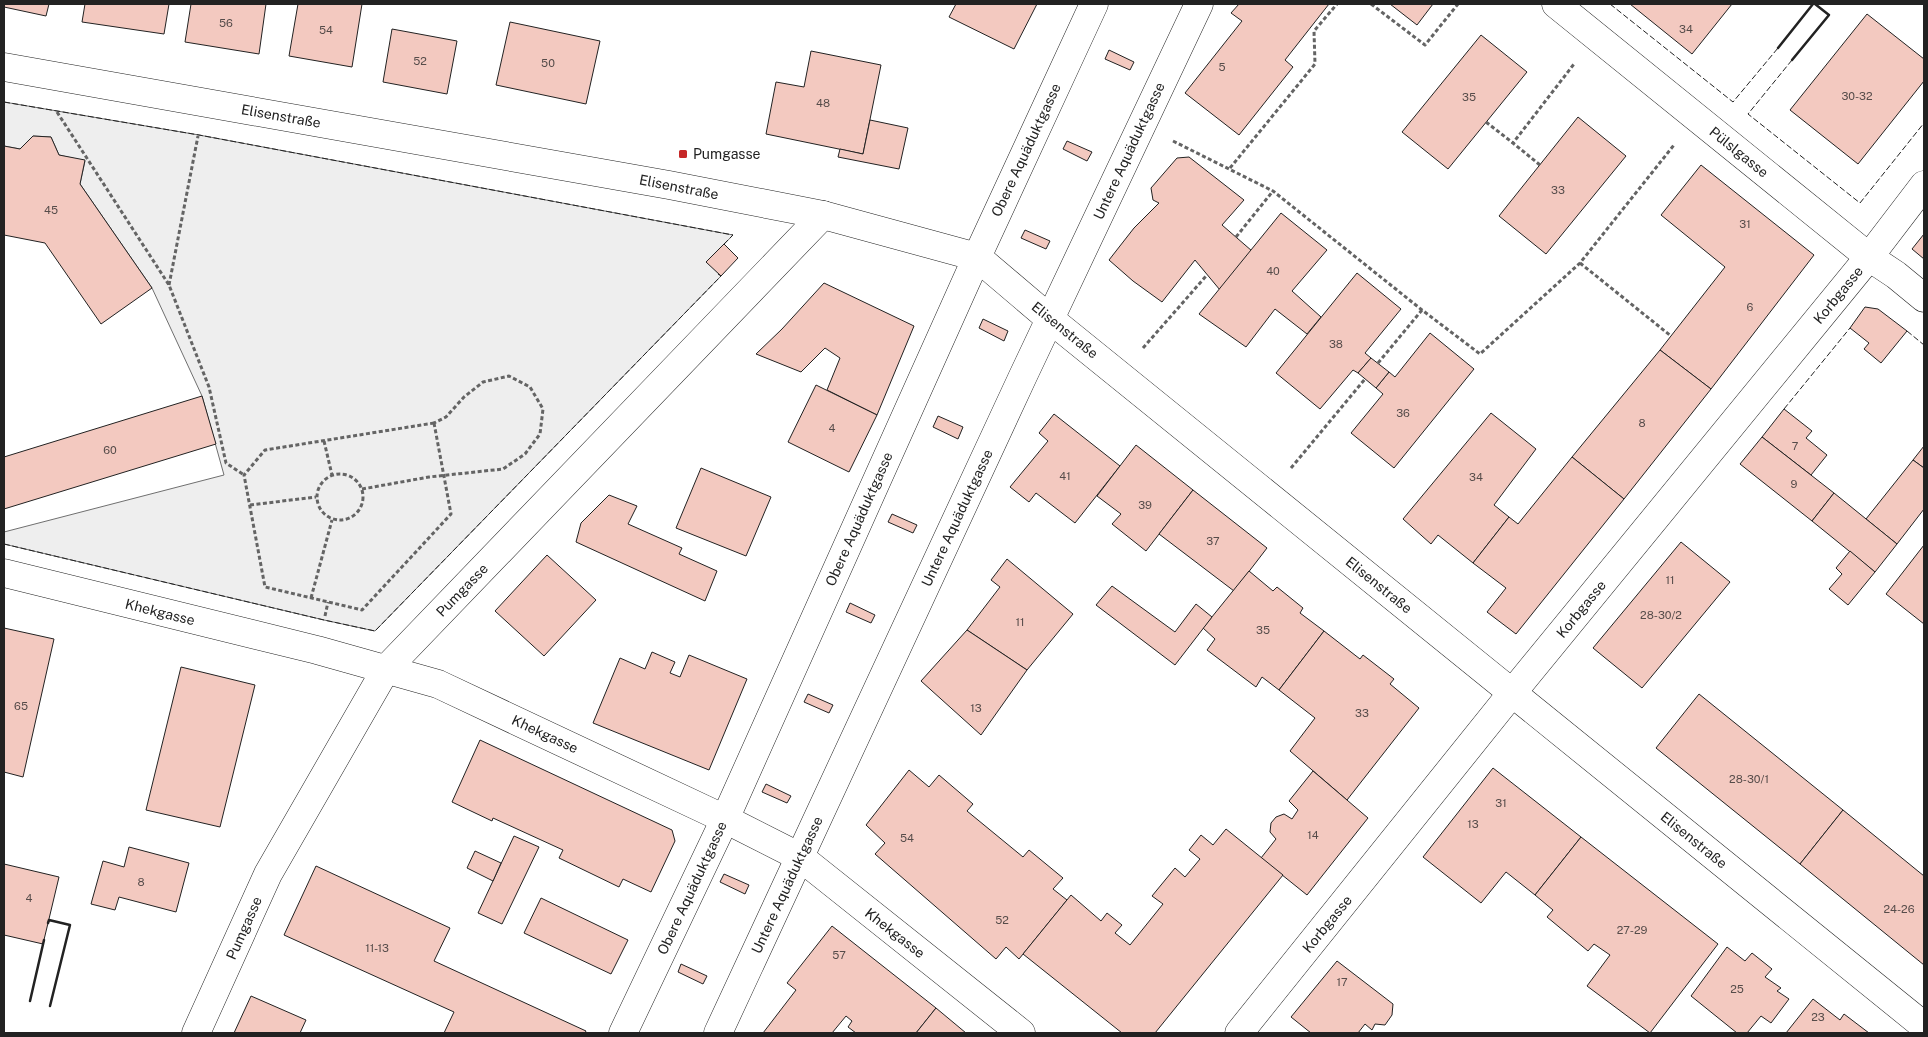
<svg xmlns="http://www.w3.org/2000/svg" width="1928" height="1037" viewBox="0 0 1928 1037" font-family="'Public Sans',sans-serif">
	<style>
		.green { fill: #eee; stroke: #6f6f6f }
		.building { fill: #f3c9c0; stroke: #222 }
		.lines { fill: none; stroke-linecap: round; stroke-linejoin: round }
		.street-casing { stroke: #222; stroke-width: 29 }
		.path { stroke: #646464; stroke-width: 3; stroke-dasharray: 4 2.5; stroke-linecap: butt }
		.street { stroke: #fff; stroke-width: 28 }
		.fence { stroke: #222; stroke-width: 1; stroke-dasharray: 6 2.5; stroke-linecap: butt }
		.wall { stroke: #222; stroke-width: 2.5 }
		.poi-dot { fill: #c62828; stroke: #fff; stroke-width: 2 }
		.labels { text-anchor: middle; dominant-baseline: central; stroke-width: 4; stroke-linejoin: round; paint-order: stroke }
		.number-label { font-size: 11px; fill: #564c4a }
		.street-label { font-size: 14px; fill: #222; stroke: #fff }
		.poi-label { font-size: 14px; fill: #222; stroke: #fff; text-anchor: start }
	</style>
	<rect width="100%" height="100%" fill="#fff"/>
	<polygon class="green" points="4,102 199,135 733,235 707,262 721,276 375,631 324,620 4,544 4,532 224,475 202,396 152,288 80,184 85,161 59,155 51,137 33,136 20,149 4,146"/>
	<g class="building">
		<polygon points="4,4 49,4 46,16 4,7"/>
		<polygon points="85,4 169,4 164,34 82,22"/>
		<polygon points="191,4 266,4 259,54 185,42"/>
		<polygon points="298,4 362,4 352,67 289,56"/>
		<polygon points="956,4 1037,4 1014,49 949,17"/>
		<polygon points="1239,4 1329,4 1285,60 1293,67 1239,135 1185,93 1242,21 1231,13"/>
		<polygon points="1390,4 1433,4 1417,25"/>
		<polygon points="1630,4 1732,4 1692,54"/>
		<polygon points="1867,14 1924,59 1924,81 1858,164 1790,110"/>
		<polygon points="510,22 600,41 586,104 496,85"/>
		<polygon points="392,29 457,41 447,94 383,82"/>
		<polygon points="1481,35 1527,72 1448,169 1402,132"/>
		<polygon points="1109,50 1134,62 1130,70 1105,59"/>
		<polygon points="811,51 881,65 863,154 766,134 776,82 804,87"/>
		<polygon points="1578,117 1626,156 1546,254 1499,216"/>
		<polygon points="870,120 908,128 899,169 838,157 840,149 863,154"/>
		<polygon points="33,136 51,137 59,155 85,160 80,184 152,288 101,324 45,243 4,235 4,146 20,149"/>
		<polygon points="1067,141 1092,152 1087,161 1063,149"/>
		<polygon points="1189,157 1244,200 1222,225 1252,251 1220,290 1195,260 1162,302 1133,281 1109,260 1134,228 1159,203 1153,200 1151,188 1177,158"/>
		<polygon points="1701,165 1814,255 1711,389 1660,350 1725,267 1661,215"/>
		<polygon points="1281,213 1327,250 1292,291 1321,317 1307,334 1275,309 1246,347 1199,314"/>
		<polygon points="1025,230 1050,241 1046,249 1021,238"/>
		<polygon points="1924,234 1924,259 1912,249"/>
		<polygon points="724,244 738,258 721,276 706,262"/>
		<polygon points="1357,273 1401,309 1365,353 1371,358 1358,373 1353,370 1320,409 1276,373"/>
		<polygon points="824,283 914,326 877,415 827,390 840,358 825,348 801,372 756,354 782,329"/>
		<polygon points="1865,307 1878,309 1907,331 1881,363 1864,349 1869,343 1850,328"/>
		<polygon points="983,319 1008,331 1004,341 979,328"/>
		<polygon points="1430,333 1474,369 1394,468 1351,433 1383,394 1376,388 1389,372 1395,377"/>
		<polygon points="1660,350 1711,389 1624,499 1572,457"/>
		<polygon points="1371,358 1389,372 1376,388 1358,373"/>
		<polygon points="816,385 877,415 849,472 788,442"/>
		<polygon points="202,396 216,444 4,509 4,457"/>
		<polygon points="1784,409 1812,431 1806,438 1827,455 1811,475 1762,437"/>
		<polygon points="1491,413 1536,449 1494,505 1509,517 1473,563 1438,535 1431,544 1403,519"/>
		<polygon points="1054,414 1120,466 1075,523 1036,493 1029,502 1010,487 1048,441 1039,433"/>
		<polygon points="938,416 963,427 958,439 933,427"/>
		<polygon points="1762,437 1834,493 1812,521 1740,464"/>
		<polygon points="1136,445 1193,490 1146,551 1112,524 1121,514 1097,496"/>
		<polygon points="1924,446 1924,468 1913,460"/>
		<polygon points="1572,457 1624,499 1516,634 1487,612 1506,588 1473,563 1509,517 1518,524"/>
		<polygon points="1913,460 1924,468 1924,509 1897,544 1866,519"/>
		<polygon points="701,468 771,497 746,556 676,528"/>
		<polygon points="1193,490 1267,548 1234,591 1159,534"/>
		<polygon points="1834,493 1897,544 1875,572 1812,521"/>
		<polygon points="609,495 637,506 628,524 682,548 679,554 717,571 705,601 576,542 581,523"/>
		<polygon points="892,514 917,525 913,533 888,522"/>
		<polygon points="1681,542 1730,582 1642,688 1593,648"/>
		<polygon points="1924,545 1924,624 1886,594"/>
		<polygon points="1850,551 1875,572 1848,605 1829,589 1842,574 1836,568"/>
		<polygon points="547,555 596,600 544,656 495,611"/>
		<polygon points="1007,559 1073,614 1027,670 967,630 1000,587 991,580"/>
		<polygon points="1249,571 1273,591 1277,587 1303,608 1300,613 1324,631 1279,690 1262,677 1256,687 1207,650 1215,639 1203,628"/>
		<polygon points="1112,586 1175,632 1196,604 1212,617 1175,665 1096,605"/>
		<polygon points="850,603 875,615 871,623 846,612"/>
		<polygon points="4,628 54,639 23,777 4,772"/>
		<polygon points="967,630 1027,670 981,735 921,681"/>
		<polygon points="1324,631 1360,659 1363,655 1394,679 1390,684 1419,708 1347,800 1290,751 1315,718 1279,690"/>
		<polygon points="652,652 675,662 670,673 680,677 689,655 747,679 709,770 593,723 620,658 645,669"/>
		<polygon points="181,667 255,685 220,827 146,810"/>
		<polygon points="808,694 833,705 829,713 804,702"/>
		<polygon points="1699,694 1843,810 1800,864 1656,748"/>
		<polygon points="480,740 672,830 675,841 651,892 623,879 619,887 559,858 563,850 493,818 492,821 452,802"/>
		<polygon points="1493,768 1581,837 1535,895 1506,872 1481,903 1423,857"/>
		<polygon points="909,770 929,787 939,775 973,804 967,811 1023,857 1029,850 1063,878 1053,889 1067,900 1019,959 1006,947 996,959 875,854 885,843 866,825"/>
		<polygon points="1313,771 1368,818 1307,895 1261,858 1276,839 1270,832 1271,823 1276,817 1284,814 1292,819 1298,810 1289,801"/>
		<polygon points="766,784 791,796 787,803 762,792"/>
		<polygon points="1843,810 1924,876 1924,965 1800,864"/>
		<polygon points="1226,829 1283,875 1155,1033 1122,1033 1023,954 1071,895 1101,921 1107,913 1122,925 1115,933 1130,945 1163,904 1152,896 1175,868 1185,877 1200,859 1189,850 1201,835 1213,845"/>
		<polygon points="514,836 539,847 502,924 478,913"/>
		<polygon points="1581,837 1718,944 1650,1033 1587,986 1610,955 1594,944 1588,951 1547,917 1553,910 1535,895"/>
		<polygon points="129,847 189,863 176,912 119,897 115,910 91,904 103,861 124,867"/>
		<polygon points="475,851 501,863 493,881 467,868"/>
		<polygon points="4,864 59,877 43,944 4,935"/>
		<polygon points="316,866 450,928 434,961 586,1031 585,1033 444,1033 454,1012 284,935"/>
		<polygon points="724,874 749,885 745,894 720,882"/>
		<polygon points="541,898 628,940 611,974 524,933"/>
		<polygon points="832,926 936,1008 916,1033 856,1033 848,1027 852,1021 846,1016 832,1033 763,1033 796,990 787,983"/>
		<polygon points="1727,947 1745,961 1752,953 1772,969 1765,977 1781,988 1777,991 1789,999 1771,1023 1761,1016 1747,1033 1737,1033 1691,996"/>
		<polygon points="1337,961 1393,1004 1392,1015 1385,1025 1375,1024 1372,1030 1365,1024 1358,1033 1311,1033 1291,1017"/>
		<polygon points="681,964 707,976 703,984 678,972"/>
		<polygon points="251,996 306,1020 300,1033 234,1033"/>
		<polygon points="1813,999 1840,1020 1844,1014 1869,1033 1786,1033"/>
		<polygon points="936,1008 966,1033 916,1033"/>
	</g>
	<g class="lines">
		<defs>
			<g id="street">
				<polyline points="1556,4 1869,257 1896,275 1924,298"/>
				<polyline points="4,67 669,185 823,215 977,257 1050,319 1924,1026"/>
				<polyline points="4,573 317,650 438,684 725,819 800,857 1021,1033"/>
				<polyline points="196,1033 268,874 386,669 823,215"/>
				<polyline points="623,1033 725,819 977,257 1094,4"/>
				<polyline points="718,1033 1023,376 1199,4"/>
				<polyline points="1239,1033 1512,693 1869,257 1924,185"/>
			</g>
		</defs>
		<use href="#street" class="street-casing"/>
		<g class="path">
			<polyline points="1371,4 1425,45 1458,4"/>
			<polyline points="57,112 169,285 209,387 226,463 244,475"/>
			<polyline points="1486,122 1513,143"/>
			<polyline points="1173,141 1273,191 1422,310 1480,354 1580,263 1674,145"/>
			<polyline points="1540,165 1513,143 1574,64"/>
			<polyline points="1230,168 1315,64 1314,31 1337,4"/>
			<polyline points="1236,237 1273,191"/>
			<polyline points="1580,263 1671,336"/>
			<polyline points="169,285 198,136"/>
			<polyline points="1143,348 1207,275"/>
			<polyline points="1378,363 1422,310"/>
			<polygon points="434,423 451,514 362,610 265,587 244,475 265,450"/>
			<polyline points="324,441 332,475"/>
			<polyline points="1291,468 1365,379"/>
			<circle cx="340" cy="497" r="23"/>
			<polyline points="362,489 429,477 503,469 525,454 540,434 543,409 530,387 509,376 483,382 464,397 446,417 434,423"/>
			<polyline points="250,505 316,497"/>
			<polyline points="311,598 332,520"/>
			<polyline points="325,616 328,602"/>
		</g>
		<use href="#street" class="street"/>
		<g class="fence">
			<polyline points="1610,4 1733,102 1778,48"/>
			<polyline points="1792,60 1748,114 1860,203 1924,123"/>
			<polyline points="4,102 199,135 733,235 723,245"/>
			<polyline points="1907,331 1924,345"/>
			<polyline points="1784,409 1850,328"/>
			<polyline points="4,544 324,620 375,631 721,276 718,274"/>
		</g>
		<g class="wall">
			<polyline points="1778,48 1813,4"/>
			<polyline points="1792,60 1829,15 1815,4"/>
			<polyline points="48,923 49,920 70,925 50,1006"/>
			<polyline points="30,1001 44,940"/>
		</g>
	</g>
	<rect class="poi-dot" x="678" y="149" width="10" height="10" rx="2.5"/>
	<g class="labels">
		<g class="number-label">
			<text x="226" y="23">56</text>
			<text x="1686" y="29">34</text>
			<text x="326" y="30">54</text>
			<text x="420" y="61">52</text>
			<text x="548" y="63">50</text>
			<text x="1222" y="67">5</text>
			<text x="1857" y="96">30-32</text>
			<text x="1469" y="97">35</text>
			<text x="823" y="103">48</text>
			<text x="1558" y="190">33</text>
			<text x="51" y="210">45</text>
			<text x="1745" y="224">31</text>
			<text x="1273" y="271">40</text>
			<text x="1750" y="307">6</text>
			<text x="1336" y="344">38</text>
			<text x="1403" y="413">36</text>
			<text x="1642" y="423">8</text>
			<text x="832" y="428">4</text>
			<text x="1795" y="446">7</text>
			<text x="110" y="450">60</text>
			<text x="1065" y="476">41</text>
			<text x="1476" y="477">34</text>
			<text x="1794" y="484">9</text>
			<text x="1145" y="505">39</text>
			<text x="1213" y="541">37</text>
			<text x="1670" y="580">11</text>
			<text x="1661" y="615">28-30/2</text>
			<text x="1020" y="622">11</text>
			<text x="1263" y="630">35</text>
			<text x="21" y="706">65</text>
			<text x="976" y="708">13</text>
			<text x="1362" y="713">33</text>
			<text x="1749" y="779">28-30/1</text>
			<text x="1501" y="803">31</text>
			<text x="1473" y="824">13</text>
			<text x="1313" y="835">14</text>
			<text x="907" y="838">54</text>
			<text x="141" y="882">8</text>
			<text x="29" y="898">4</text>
			<text x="1899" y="909">24-26</text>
			<text x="1002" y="920">52</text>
			<text x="1632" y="930">27-29</text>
			<text x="377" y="948">11-13</text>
			<text x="839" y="955">57</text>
			<text x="1342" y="982">17</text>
			<text x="1737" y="989">25</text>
			<text x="1818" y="1017">23</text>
		</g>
		<g class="street-label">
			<text transform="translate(281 116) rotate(10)">Elisenstraße</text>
			<text transform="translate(1026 150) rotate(-65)">Obere Aquäduktgasse</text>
			<text transform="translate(1129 151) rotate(-65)">Untere Aquäduktgasse</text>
			<text transform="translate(1739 152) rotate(39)">Pülslgasse</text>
			<text transform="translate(679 187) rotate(11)">Elisenstraße</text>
			<text transform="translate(1838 295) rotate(-51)">Korbgasse</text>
			<text transform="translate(1065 330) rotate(39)">Elisenstraße</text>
			<text transform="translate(957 518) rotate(-65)">Untere Aquäduktgasse</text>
			<text transform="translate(859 519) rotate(-66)">Obere Aquäduktgasse</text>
			<text transform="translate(1379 585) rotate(39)">Elisenstraße</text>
			<text transform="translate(462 590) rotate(-46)">Pumgasse</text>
			<text transform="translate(1581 609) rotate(-51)">Korbgasse</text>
			<text transform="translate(160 612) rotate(14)">Khekgasse</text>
			<text transform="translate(545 734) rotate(25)">Khekgasse</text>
			<text transform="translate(1694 840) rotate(39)">Elisenstraße</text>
			<text transform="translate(787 885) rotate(-65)">Untere Aquäduktgasse</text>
			<text transform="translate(692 888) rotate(-65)">Obere Aquäduktgasse</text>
			<text transform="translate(1327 924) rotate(-51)">Korbgasse</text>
			<text transform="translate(244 928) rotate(-66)">Pumgasse</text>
			<text transform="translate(895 933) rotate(38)">Khekgasse</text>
		</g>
		<g class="poi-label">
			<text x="693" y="154">Pumgasse</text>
		</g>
	</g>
	<rect width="1928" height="1037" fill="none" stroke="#222222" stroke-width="10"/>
</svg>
